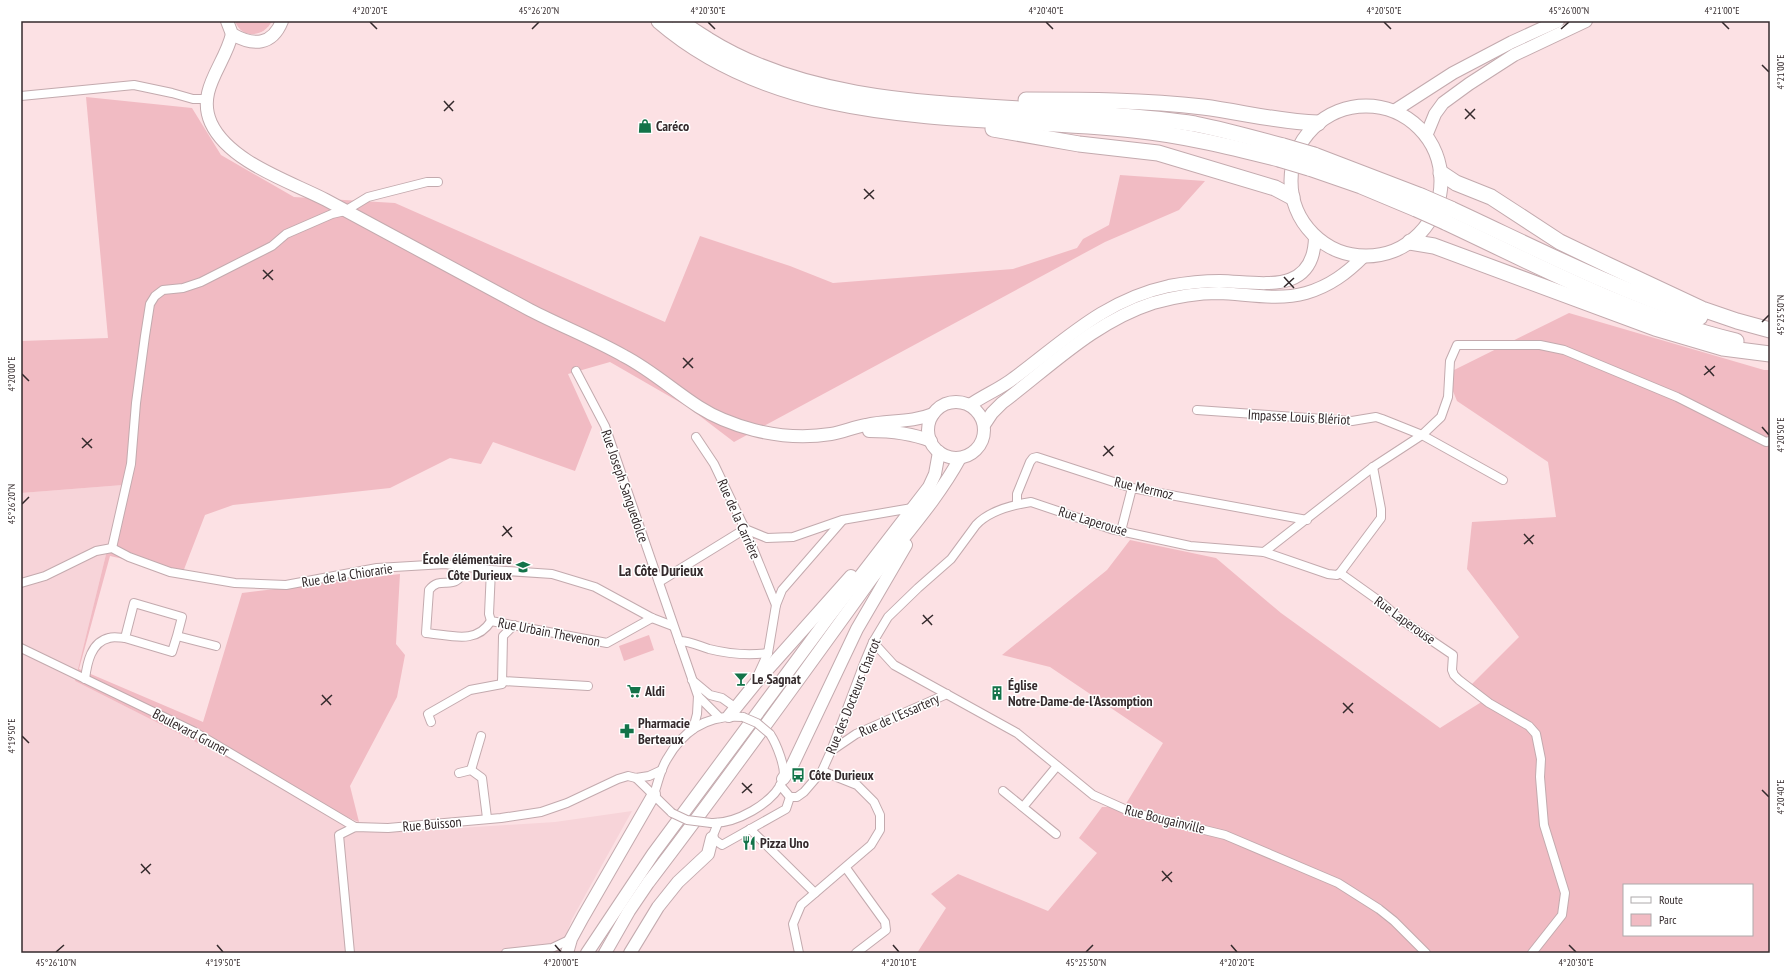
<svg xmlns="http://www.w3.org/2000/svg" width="1791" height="974" viewBox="0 0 1791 974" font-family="'PT Sans Narrow',sans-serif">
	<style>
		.built { fill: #f7d4d9 }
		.green { fill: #f1bbc3; fill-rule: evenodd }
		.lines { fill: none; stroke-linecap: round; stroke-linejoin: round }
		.street-casing { stroke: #c3aaae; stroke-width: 10 }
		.secondary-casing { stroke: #c3aaae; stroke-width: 14 }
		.primary-casing { stroke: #c3aaae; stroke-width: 15 }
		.highway-casing { stroke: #c3aaae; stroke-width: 17 }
		.street { stroke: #fff; stroke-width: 8 }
		.secondary { stroke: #fff; stroke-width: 12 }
		.primary { stroke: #fff; stroke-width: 13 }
		.highway { stroke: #fff; stroke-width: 15 }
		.street-bridge-casing { stroke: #c3aaae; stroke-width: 10; stroke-linecap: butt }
		.highway-bridge-casing { stroke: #c3aaae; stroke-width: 17; stroke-linecap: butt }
		.street-bridge { stroke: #fff; stroke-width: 8 }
		.highway-bridge { stroke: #fff; stroke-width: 15 }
		.ticks { fill: none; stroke: #342a2c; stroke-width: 1.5 }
		.labels { text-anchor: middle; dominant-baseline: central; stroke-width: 3; stroke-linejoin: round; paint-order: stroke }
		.poi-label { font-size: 14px; font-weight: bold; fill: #342a2c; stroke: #fff; text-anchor: start }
		.street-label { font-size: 14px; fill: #342a2c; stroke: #fff }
		.neighbourhood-label { font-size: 15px; font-weight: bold; fill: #342a2c; stroke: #fff }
		.neatline { fill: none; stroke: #342a2c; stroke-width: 1.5 }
		.ticks-label { font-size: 10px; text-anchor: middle; fill: #342a2c }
	</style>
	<rect width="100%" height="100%" fill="#fce1e4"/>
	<polygon class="built" points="123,485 75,681 336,813 359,822 444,829 555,822 632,811 572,919 559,953 21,953 21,493"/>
	<g class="green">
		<path d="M235 21H272C264 37 242 40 235 21Z"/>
		<polygon points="86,97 192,108 221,155 294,197 395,203 665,322 700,236 790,266 833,283 1013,269 1077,248 1083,239 1109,225 1120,175 1205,181 1179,210 1105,242 734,442 688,407 610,362 568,374 592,427 575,471 493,442 481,464 450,458 390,488 233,505 205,515 183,572 110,556 79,669 203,722 242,593 400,574 396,644 405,655 397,697 350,786 359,822 336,813 75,681 123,485 21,493 21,341 108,338"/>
		<path d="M1569 313 1764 370H1770V953H917L946 908 931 894 958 874 1048 911 1097 853 1079 838 1102 807H1124L1163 743 1050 667 1002 655 1107 570 1130 540 1216 558 1281 613 1440 728 1483 701 1472 684 1519 637 1467 569 1472 522 1556 517 1548 462 1457 401 1446 374ZM1624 885H1752V935H1624Z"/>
		<polygon points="649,635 654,650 624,661 619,646"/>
	</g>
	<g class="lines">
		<defs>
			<g id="street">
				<polyline points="21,96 134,85 172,93 193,99 205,99"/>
				<polyline points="576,371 605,426 698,696 720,718"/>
				<polyline points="1197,410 1352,421 1376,417 1382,419 1422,435 1503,480"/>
				<polyline points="696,437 714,464 745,529 776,605"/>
				<polyline points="1017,504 1017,494 1030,462 1033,458 1037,457 1132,488 1307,520"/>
				<polyline points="1121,531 1132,488"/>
				<polyline points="112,548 131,464 136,403 145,336 150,304 155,296 163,290 183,288 201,282 272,246 286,234 332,214 345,211 368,197 427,182 438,182"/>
				<polyline points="1264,552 1373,467 1422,435 1441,417 1448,397 1450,361 1457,345 1540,345 1564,350 1677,397 1766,442 1770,441"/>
				<path d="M466 567C455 595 442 573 429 590L426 633C451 635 476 645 491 621"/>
				<polyline points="491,570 489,614 491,621 607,643 652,618"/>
				<polyline points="1340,573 1381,518 1381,509 1373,467"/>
				<polyline points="659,582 745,529 767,538 793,537 842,520 912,508"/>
				<polyline points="21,583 45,576 96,551 112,548 129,557 170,572 235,583 286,585 377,568 445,564 491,570 552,574 595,587 652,618 673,626"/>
				<polyline points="177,636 182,617 134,603 125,638 172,652 177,636 216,646"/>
				<path d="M679 641C690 641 699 646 709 649 729 654 747 656 768 653"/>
				<polyline points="873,642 894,665 1017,733 1093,795 1131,812 1225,835 1338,883 1379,909 1394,921 1426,953"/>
				<polyline points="21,648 193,731 355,827"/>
				<path d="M85 679C87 663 91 642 109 638 114 636 121 638 125 638"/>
				<polyline points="756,679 768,653 776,605 782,590 842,521"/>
				<polyline points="692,680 710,695 722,698 736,708"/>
				<polyline points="502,681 588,686"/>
				<polyline points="431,722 428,714 470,690 502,684 503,636 514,625"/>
				<polyline points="693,729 697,714 698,696"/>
				<polyline points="831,751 856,734 947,694"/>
				<polyline points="471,770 481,736"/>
				<polyline points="459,773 471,770 482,778 487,818"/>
				<polyline points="636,778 672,813"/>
				<path d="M780 785 790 797H797L804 792 822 771 831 751 865 661 873 642 888 617 918 588 951 559 976 525C989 511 1012 505 1031 502L1111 529 1190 546 1264 552 1328 574 1337 575 1340 573 1382 603 1400 619 1453 655 1452 670 1454 675 1459 680 1489 703 1529 726 1536 734 1541 759 1540 777 1544 825 1565 893 1562 915 1532 953"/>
				<polyline points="1003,791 1056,834"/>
				<path d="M654 794C658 783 660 770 667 759 684 729 709 714 743 717"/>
				<polyline points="1023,807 1057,766"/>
				<path d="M711 823C735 824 773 804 783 780 787 769 776 743 770 734"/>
				<polyline points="718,823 712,838 722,845 786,809 790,797"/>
				<polyline points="750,829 815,893"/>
				<polyline points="846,868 885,922 886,930 856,953"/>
				<polyline points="350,953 339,835 355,827 388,828 501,818 541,812 567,803 618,779 628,776 636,778 649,776 662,770"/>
				<polyline points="506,953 552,948 571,939"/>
				<polyline points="799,953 793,924 801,905 871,845 880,830 880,815 874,802 857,785 822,771"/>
			</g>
			<g id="secondary">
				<path d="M227 21 232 34C253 46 272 46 282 21"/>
				<path d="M232 34C225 65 196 90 211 123 229 162 289 181 326 200 394 236 462 274 530 310 561 326 594 339 624 356 651 370 674 391 699 407 716 418 735 425 754 430 778 436 806 438 831 434 843 432 854 427 866 425 889 420 911 423 933 414"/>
				<polyline points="1394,111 1453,73 1512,42 1558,21"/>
				<polyline points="1426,136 1435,114 1443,103 1469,84 1514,55 1586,21"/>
				<circle cx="956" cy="430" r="28"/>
				<path d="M970 405C984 395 1000 389 1014 378 1064 341 1104 300 1169 286 1185 283 1203 281 1220 281 1261 282 1314 296 1315 237"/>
				<path d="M984 425 992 413 1002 403C1050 367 1094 322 1153 303 1174 297 1197 293 1219 293 1247 294 1278 301 1306 293 1330 286 1347 273 1364 256"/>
				<path d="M869 431C891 431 911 433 931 441"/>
				<polyline points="729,716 759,679 851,576"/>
				<polyline points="783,779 791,768 857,629 906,545"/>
				<polyline points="567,953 571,939 583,917 654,794"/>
				<polyline points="587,953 653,854 828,618 929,487 935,474 939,452"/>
				<path d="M605 953 629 911 648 883C723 785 795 685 867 585 898 542 935 504 960 458"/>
				<polyline points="630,953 658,907 678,882 708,854 712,838"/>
			</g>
			<circle id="primary" cx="1366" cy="181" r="75"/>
			<g id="highway">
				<path d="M659 21C789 133 974 113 1133 130 1183 135 1231 147 1279 159"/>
				<path d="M680 21C688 28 699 34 708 40 817 108 959 103 1083 113 1120 116 1158 118 1195 124 1225 130 1254 138 1283 146"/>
				<path d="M1026 100C1086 100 1144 100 1203 107 1242 112 1279 122 1318 123"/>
				<polyline points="993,129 1079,144 1158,153 1275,188 1292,197"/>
				<polyline points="1314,155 1421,196"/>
				<polyline points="1309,168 1361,186 1416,209"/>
				<polyline points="1441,173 1456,183 1491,197 1560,242 1608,265 1702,309 1737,321 1770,330"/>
				<path d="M1451 209C1533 247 1614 289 1700 317"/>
				<path d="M1445 222C1539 266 1634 317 1736 341"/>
				<polyline points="1410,242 1434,246 1655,328 1723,348 1770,354"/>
			</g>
		</defs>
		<use href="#street" class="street-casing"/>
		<use href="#secondary" class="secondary-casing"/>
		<use href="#primary" class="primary-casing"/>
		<use href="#highway" class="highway-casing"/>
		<use href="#street" class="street"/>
		<use href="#secondary" class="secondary"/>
		<use href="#primary" class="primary"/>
		<use href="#highway" class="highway"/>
		<defs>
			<g id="street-bridge">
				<polyline points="743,717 757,723 770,734"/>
				<polyline points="672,813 687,820 711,823"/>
			</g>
			<g id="highway-bridge">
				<polyline points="1283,146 1314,155"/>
				<polyline points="1279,159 1309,168"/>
				<polyline points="1421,196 1451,209"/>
				<polyline points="1416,209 1445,222"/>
			</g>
		</defs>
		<use href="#street-bridge" class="street-bridge-casing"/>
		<use href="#highway-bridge" class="highway-bridge-casing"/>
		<use href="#street-bridge" class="street-bridge"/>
		<use href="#highway-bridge" class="highway-bridge"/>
	</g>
	<path class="ticks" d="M370 22 377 29M708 22 715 29M1046 22 1053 29M1384 22 1391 29M1722 22 1729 29M532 29 539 22M1561 29 1569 22M1762 65 1769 72M444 101 453 111M1465 109 1475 119M444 111 454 101M1465 119 1475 109M864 189 874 199M864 199 874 190M263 270 273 280M1284 277 1294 288M263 279 273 270M1284 287 1294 278M1762 322 1769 315M683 358 693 368M1705 366 1714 376M683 368 693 358M22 374 29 381M1704 375 1715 366M1762 427 1769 435M82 438 92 448M1104 446 1113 456M82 448 92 439M1103 456 1114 446M22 504 29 497M503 526 512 537M1524 534 1533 544M502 536 512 527M1524 544 1534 535M923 615 932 625M922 624 933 615M322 695 331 705M1343 703 1353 713M321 705 332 695M1343 713 1353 703M22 736 29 743M742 783 752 793M1762 790 1769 797M742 793 752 784M141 864 150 874M1162 871 1172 882M141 873 151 864M1162 881 1172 872M217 945 223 952M555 945 561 952M893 945 899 952M1231 945 1237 952M1569 945 1576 952M56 952 64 945M1086 952 1093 945"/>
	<defs>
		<symbol id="shop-bare" viewBox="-9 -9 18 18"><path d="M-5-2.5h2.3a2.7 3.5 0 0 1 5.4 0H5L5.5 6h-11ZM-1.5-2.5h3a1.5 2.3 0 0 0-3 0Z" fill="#137349" stroke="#fff" stroke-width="2.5" paint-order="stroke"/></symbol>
		<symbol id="school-bare" viewBox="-9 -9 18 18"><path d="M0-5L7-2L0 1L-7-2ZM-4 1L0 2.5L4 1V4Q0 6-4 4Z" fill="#137349" stroke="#fff" stroke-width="2.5" paint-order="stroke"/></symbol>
		<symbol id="bar-bare" viewBox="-9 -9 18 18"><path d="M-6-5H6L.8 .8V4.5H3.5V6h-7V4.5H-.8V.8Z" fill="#137349" stroke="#fff" stroke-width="2.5" paint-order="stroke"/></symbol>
		<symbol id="supermarket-bare" viewBox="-9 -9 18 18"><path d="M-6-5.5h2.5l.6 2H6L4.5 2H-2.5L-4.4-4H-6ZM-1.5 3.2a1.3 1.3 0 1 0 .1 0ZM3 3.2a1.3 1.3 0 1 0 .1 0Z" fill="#137349" stroke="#fff" stroke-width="2.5" paint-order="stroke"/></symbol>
		<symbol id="building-bare" viewBox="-9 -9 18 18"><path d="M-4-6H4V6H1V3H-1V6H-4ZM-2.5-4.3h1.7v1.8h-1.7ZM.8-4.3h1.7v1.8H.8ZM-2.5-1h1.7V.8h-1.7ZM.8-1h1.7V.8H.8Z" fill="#137349" stroke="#fff" stroke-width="2.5" paint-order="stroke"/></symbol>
		<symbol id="pharmacy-bare" viewBox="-9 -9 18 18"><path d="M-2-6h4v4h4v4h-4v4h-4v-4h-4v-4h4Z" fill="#137349" stroke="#fff" stroke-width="2.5" paint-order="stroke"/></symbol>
		<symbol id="bus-bare" viewBox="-9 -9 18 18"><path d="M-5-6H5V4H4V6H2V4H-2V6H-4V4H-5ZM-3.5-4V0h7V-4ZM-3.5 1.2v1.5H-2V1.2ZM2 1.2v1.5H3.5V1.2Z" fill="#137349" stroke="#fff" stroke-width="2.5" paint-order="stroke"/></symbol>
		<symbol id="restaurant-bare" viewBox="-9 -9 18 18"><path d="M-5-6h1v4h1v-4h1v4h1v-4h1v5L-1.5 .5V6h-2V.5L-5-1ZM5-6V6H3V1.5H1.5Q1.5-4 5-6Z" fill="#137349" stroke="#fff" stroke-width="2.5" paint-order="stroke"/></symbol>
	</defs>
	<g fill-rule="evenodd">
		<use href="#shop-bare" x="635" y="116" width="20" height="20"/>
		<use href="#school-bare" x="513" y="557" width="20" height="20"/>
		<use href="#bar-bare" x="731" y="669" width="20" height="20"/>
		<use href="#supermarket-bare" x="624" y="681" width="20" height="20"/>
		<use href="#building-bare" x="987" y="683" width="20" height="20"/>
		<use href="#pharmacy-bare" x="617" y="721" width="20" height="20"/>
		<use href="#bus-bare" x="788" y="765" width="20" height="20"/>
		<use href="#restaurant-bare" x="739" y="833" width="20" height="20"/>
	</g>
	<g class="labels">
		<g class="poi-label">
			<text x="656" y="126">Caréco</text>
			<text x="512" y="559" text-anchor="end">École élémentaire<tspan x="512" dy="16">Côte Durieux</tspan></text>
			<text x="752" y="679">Le Sagnat</text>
			<text x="1008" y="685">Église<tspan x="1008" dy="16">Notre-Dame-de-l'Assomption</tspan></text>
			<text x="645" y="691">Aldi</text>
			<text x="638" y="723">Pharmacie<tspan x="638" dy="16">Berteaux</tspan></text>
			<text x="809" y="775">Côte Durieux</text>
			<text x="760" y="843">Pizza Uno</text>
		</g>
		<g class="street-label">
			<text transform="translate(1299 417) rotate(3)">Impasse Louis Blériot</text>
			<text transform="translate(625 486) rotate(71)">Rue Joseph Sanguedolce</text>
			<text transform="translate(1144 488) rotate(13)">Rue Mermoz</text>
			<text transform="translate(739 519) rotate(66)">Rue de la Carrière</text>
			<text transform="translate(1093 521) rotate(17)">Rue Laperouse</text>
			<text transform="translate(347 575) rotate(-9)">Rue de la Chiorarie</text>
			<text transform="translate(1405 620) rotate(36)">Rue Laperouse</text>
			<text transform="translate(549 632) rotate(11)">Rue Urbain Thevenon</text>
			<text transform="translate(853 696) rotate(-68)">Rue des Docteurs Charcot</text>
			<text transform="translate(899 715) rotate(-24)">Rue de l'Essartery</text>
			<text transform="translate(191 732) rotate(28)">Boulevard Gruner</text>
			<text transform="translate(1165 819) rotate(14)">Rue Bougainville</text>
			<text transform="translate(432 824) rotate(-5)">Rue Buisson</text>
		</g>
		<g class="neighbourhood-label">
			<text x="661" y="570">La Côte Durieux</text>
		</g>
	</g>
	<rect width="1791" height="974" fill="none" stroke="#ffffff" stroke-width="44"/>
	<rect x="1623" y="884" width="130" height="52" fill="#ffffff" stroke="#aeaaab"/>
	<rect x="1631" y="897" width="20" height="6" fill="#ffffff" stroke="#aeaaab"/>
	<text x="1659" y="904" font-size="12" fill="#342a2c">Route</text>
	<rect x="1631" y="914" width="20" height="12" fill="#f1bbc3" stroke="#aeaaab"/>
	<text x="1659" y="924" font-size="12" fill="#342a2c">Parc</text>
	<rect x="22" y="22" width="1747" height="930" class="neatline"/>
	<g class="ticks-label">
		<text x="370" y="14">4°20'20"E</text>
		<text x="539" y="14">45°26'20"N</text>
		<text x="708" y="14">4°20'30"E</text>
		<text x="1046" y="14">4°20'40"E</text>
		<text x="1384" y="14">4°20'50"E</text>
		<text x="1569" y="14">45°26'00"N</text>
		<text x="1722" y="14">4°21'00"E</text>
		<text transform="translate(1780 72) rotate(-90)" y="4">4°21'00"E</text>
		<text transform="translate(1780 315) rotate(-90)" y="4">45°25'50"N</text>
		<text transform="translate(11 374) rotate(-90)" y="4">4°20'00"E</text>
		<text transform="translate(1780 435) rotate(-90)" y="4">4°20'50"E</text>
		<text transform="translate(11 504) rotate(-90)" y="4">45°26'20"N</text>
		<text transform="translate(11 736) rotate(-90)" y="4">4°19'50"E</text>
		<text transform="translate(1780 797) rotate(-90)" y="4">4°20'40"E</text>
		<text x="56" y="966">45°26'10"N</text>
		<text x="223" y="966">4°19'50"E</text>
		<text x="561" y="966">4°20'00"E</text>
		<text x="899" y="966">4°20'10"E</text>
		<text x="1086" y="966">45°25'50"N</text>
		<text x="1237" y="966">4°20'20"E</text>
		<text x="1576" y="966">4°20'30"E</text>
	</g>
</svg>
